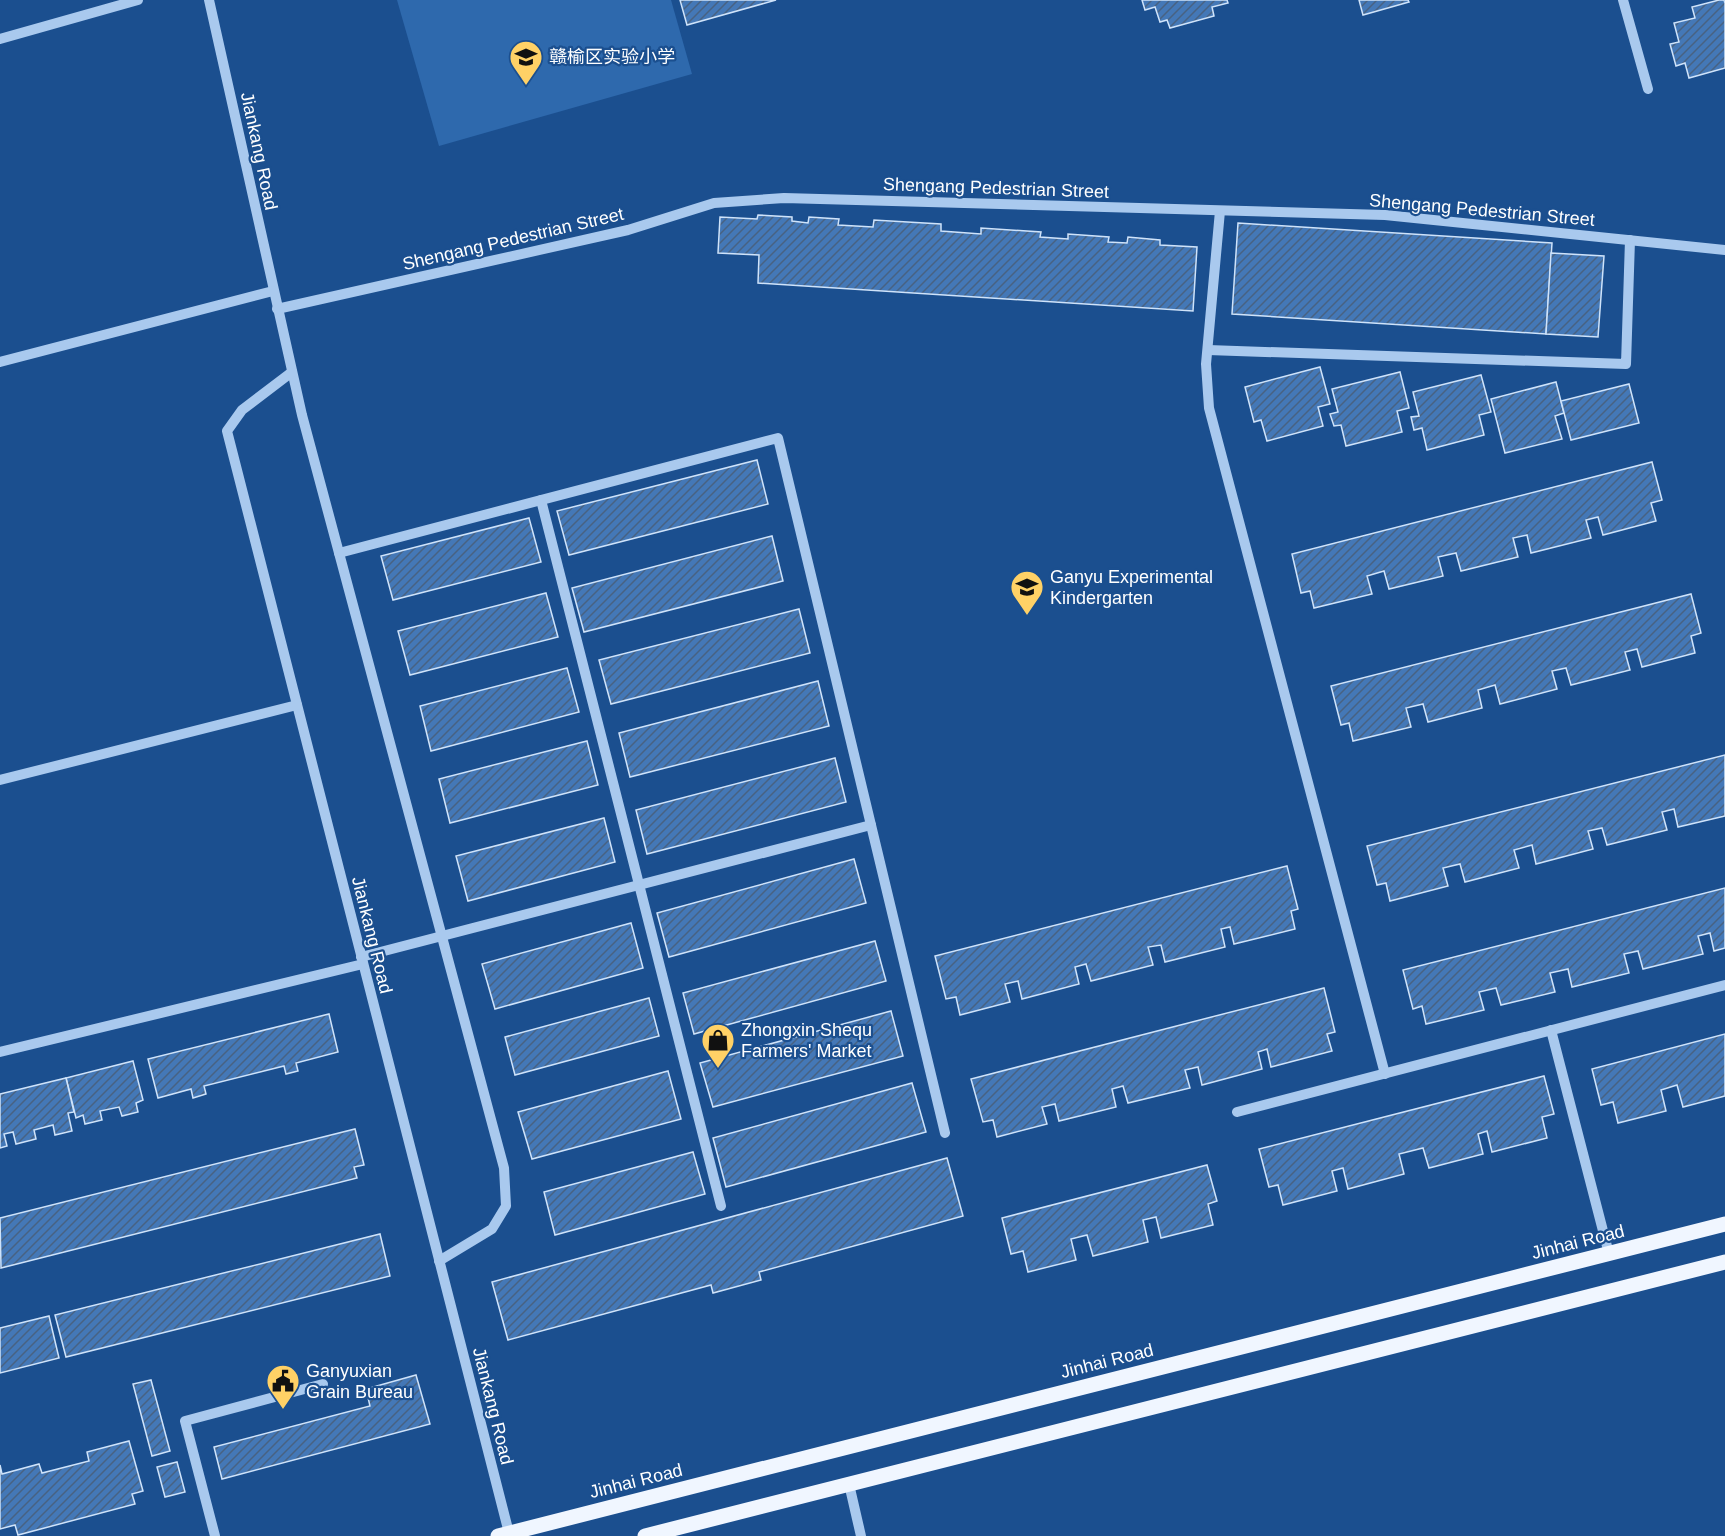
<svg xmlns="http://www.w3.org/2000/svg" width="1725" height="1536" viewBox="0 0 1725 1536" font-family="Helvetica,'Noto Sans SC',sans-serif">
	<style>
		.pitch { fill: #2e69ad }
		.building { fill: url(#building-hatch); stroke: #cfe3fa; stroke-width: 1.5 }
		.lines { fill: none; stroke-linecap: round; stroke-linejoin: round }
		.minor { stroke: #a9c9ee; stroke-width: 10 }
		.major { stroke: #f0f6ff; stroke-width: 15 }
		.labels { text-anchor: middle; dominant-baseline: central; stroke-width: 4.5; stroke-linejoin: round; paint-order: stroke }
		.poi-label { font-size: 18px; fill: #fff; stroke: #1b4f8f; text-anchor: start }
		.street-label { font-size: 18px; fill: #fff; stroke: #1b4f8f }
	</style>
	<defs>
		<pattern id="building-hatch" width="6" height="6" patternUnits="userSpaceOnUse" patternTransform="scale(1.5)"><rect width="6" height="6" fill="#4478b7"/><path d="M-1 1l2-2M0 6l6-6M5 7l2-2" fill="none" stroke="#486282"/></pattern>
	</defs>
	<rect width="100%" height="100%" fill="#1b4f8f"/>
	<polygon class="pitch" points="397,0 671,0 692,74 439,146"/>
	<g class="building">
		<polygon points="680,0 776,0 687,25"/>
		<polygon points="1142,0 1227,0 1228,3 1212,7 1214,16 1170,28 1167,20 1160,22 1155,7 1145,10"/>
		<polygon points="1359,0 1408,0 1409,2 1363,15"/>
		<polygon points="1719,0 1724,0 1725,3 1725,68 1689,78 1685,63 1676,66 1670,44 1679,42 1674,23 1695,18 1692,7"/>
		<polygon points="758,215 792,217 792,221 808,223 809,217 839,219 838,225 873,227 874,220 941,224 941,231 981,234 981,228 1041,232 1040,237 1068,239 1068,234 1109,237 1108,242 1127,243 1128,237 1160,240 1160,245 1197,247 1193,311 758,283 759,255 718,253 720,217 757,219"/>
		<polygon points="1238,223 1552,243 1546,334 1232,314"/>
		<polygon points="1551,253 1604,256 1598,337 1546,334"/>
		<polygon points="1320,367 1330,404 1318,407 1323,426 1267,441 1261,420 1254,422 1245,387"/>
		<polygon points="1400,372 1409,408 1397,411 1402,432 1346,446 1341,425 1334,426 1330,414 1338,412 1332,389"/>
		<polygon points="1481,375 1491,412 1479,415 1484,435 1427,450 1422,428 1414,430 1411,417 1419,416 1413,392"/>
		<polygon points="1556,382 1564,413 1555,416 1562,439 1505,453 1491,399"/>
		<polygon points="1629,384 1639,423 1571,440 1561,401"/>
		<polygon points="757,460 768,504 569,555 557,511"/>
		<polygon points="1652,462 1662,500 1651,503 1656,521 1603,535 1598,517 1586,520 1591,538 1531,553 1527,535 1513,538 1518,557 1461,571 1456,553 1438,557 1443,576 1389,589 1384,571 1367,576 1372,594 1314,608 1310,591 1301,593 1292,554"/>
		<polygon points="529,518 541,562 393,600 381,556"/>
		<polygon points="772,536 783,581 584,632 572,588"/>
		<polygon points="546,593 558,637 410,675 398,631"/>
		<polygon points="1691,594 1701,633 1691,636 1695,653 1642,667 1637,649 1625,652 1630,670 1571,685 1566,668 1552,671 1557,689 1500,704 1495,685 1478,690 1482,708 1428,722 1423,704 1406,708 1411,727 1353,741 1349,723 1341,725 1331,686"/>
		<polygon points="799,609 810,653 611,704 599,660"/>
		<polygon points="567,668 579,712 431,751 420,706"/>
		<polygon points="818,681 829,726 630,777 619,733"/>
		<polygon points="587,741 598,785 450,823 439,779"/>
		<polygon points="1725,755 1725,816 1678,827 1674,809 1662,812 1667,830 1607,845 1602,828 1588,831 1593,849 1536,864 1532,845 1514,850 1519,868 1465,882 1460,864 1443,868 1448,886 1390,901 1386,883 1377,885 1367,846"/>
		<polygon points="835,758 846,802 647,854 636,810"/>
		<polygon points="604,818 615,862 468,901 456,856"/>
		<polygon points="854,859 866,903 669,957 657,913"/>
		<polygon points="1287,866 1298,909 1291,911 1295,929 1234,944 1230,927 1221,929 1225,947 1165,962 1161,945 1148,947 1153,965 1091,981 1086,964 1075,967 1079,984 1022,999 1018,981 1005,984 1010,1002 960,1015 956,997 946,999 935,956"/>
		<polygon points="1725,888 1725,948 1714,951 1710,933 1698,936 1703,954 1643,969 1638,951 1624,954 1629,973 1572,987 1568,969 1550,973 1555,992 1501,1005 1496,988 1479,992 1484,1010 1426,1024 1422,1006 1413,1009 1403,970"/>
		<polygon points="631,923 643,968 495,1009 482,964"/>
		<polygon points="875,941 886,981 694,1034 683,993"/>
		<polygon points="1324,988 1335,1032 1327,1034 1332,1051 1271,1067 1267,1049 1258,1052 1262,1069 1202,1085 1198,1067 1185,1070 1190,1088 1128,1103 1123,1086 1112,1089 1116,1107 1059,1121 1055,1104 1042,1107 1047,1124 997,1137 993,1120 983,1122 971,1079"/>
		<polygon points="649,998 659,1036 515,1075 505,1037"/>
		<polygon points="891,1011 903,1056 713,1107 700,1063"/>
		<polygon points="329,1014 338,1052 296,1063 298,1071 286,1074 284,1066 204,1086 206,1094 193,1098 191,1089 158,1098 148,1059"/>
		<polygon points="1725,1034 1725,1096 1683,1107 1677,1085 1661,1090 1666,1111 1618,1123 1613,1102 1601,1105 1592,1069"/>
		<polygon points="133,1061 143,1100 136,1103 138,1112 122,1116 119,1107 100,1111 102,1120 85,1124 83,1115 76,1118 66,1078"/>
		<polygon points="668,1071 681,1119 532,1159 518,1112"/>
		<polygon points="1544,1076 1554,1114 1542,1117 1547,1138 1492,1152 1487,1131 1478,1134 1483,1154 1429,1168 1423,1148 1399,1154 1404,1174 1348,1189 1343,1168 1332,1171 1337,1191 1283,1205 1278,1185 1269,1187 1259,1149"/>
		<polygon points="66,1078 74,1112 68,1113 72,1131 55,1135 53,1125 34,1130 36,1139 16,1144 13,1132 4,1134 7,1146 0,1148 0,1094"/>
		<polygon points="912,1083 926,1132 726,1187 713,1138"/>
		<polygon points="355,1129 364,1165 354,1167 357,1178 1,1268 0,1218"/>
		<polygon points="693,1152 705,1194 555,1235 544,1192"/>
		<polygon points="947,1158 963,1216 759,1272 761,1280 713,1293 711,1285 508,1340 492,1282"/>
		<polygon points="1207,1165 1217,1201 1208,1204 1213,1225 1161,1238 1156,1217 1143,1220 1148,1242 1093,1256 1087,1235 1071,1239 1076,1260 1028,1272 1023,1251 1011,1254 1002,1218"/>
		<polygon points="380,1234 390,1276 66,1357 55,1315"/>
		<polygon points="49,1316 59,1358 0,1373 0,1328"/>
		<polygon points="416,1375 430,1424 222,1479 214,1447 370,1406 366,1389"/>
		<polygon points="151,1380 170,1451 152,1456 133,1384"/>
		<polygon points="129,1441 143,1491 132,1494 135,1504 18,1535 15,1525 0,1529 0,1465 2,1474 39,1464 42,1473 89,1461 87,1452"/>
		<polygon points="177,1462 185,1492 165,1497 157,1467"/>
	</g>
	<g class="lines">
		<g class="minor">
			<polyline points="209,0 302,415 504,1168 506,1206 492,1229 439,1261"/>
			<polyline points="1623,0 1648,89"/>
			<polyline points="0,39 138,0"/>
			<polyline points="1220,211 1206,364 1209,408 1385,1074"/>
			<polyline points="277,309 628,230 714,203 784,198 1385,215 1725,250"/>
			<polyline points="1208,350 1626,364 1630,240"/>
			<polyline points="0,362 273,291"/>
			<polyline points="292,372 242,410 227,431 509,1533"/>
			<polyline points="541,500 721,1206"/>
			<polyline points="339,553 778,438 945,1133"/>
			<polyline points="0,780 297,705"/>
			<polyline points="361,957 871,825"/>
			<polyline points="1551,1030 1609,1254"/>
			<polyline points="0,1052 363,964"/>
			<polyline points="1237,1112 1725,985"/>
			<polyline points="849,1484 861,1536"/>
			<polyline points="215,1536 185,1421 323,1384"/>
		</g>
		<g class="major">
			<polyline points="498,1536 1725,1224"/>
			<polyline points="645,1536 1725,1262"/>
		</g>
	</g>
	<defs>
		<symbol id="school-pin" viewBox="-11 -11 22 30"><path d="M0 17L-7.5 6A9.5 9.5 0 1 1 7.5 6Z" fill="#ffd166" stroke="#1b4f8f"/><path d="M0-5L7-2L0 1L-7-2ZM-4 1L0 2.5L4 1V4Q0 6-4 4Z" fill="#111"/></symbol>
		<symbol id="shop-pin" viewBox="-11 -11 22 30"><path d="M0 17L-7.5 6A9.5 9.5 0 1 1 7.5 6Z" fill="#ffd166" stroke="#1b4f8f"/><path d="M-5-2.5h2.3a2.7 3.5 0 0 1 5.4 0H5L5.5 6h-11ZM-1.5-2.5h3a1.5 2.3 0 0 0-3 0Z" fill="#111"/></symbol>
		<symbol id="civic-pin" viewBox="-11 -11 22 30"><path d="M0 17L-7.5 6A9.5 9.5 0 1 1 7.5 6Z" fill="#ffd166" stroke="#1b4f8f"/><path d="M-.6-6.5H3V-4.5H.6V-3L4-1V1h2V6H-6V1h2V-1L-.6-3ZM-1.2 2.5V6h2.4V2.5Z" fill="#111"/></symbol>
	</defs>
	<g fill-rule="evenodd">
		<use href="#school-pin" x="507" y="38" width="38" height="52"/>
		<use href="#school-pin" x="1008" y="568" width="38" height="52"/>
		<use href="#shop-pin" x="699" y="1021" width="38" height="52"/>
		<use href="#civic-pin" x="264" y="1362" width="38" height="52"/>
	</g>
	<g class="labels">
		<g class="poi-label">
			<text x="549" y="57">赣榆区实验小学</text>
			<text x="1050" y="577">Ganyu Experimental<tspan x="1050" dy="21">Kindergarten</tspan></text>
			<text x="741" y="1030">Zhongxin Shequ<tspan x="741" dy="21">Farmers' Market</tspan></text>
			<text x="306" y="1371">Ganyuxian<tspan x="306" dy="21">Grain Bureau</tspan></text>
		</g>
		<g class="street-label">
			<text transform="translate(259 151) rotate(78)">Jiankang Road</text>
			<text transform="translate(996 188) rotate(2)">Shengang Pedestrian Street</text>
			<text transform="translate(1482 210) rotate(5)">Shengang Pedestrian Street</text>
			<text transform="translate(513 239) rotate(-13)">Shengang Pedestrian Street</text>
			<text transform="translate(372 935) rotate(76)">Jiankang Road</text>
			<text transform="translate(1578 1242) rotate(-14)">Jinhai Road</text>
			<text transform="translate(1107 1361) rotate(-14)">Jinhai Road</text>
			<text transform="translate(493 1406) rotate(76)">Jiankang Road</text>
			<text transform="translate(636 1481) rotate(-14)">Jinhai Road</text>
		</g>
	</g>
</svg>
